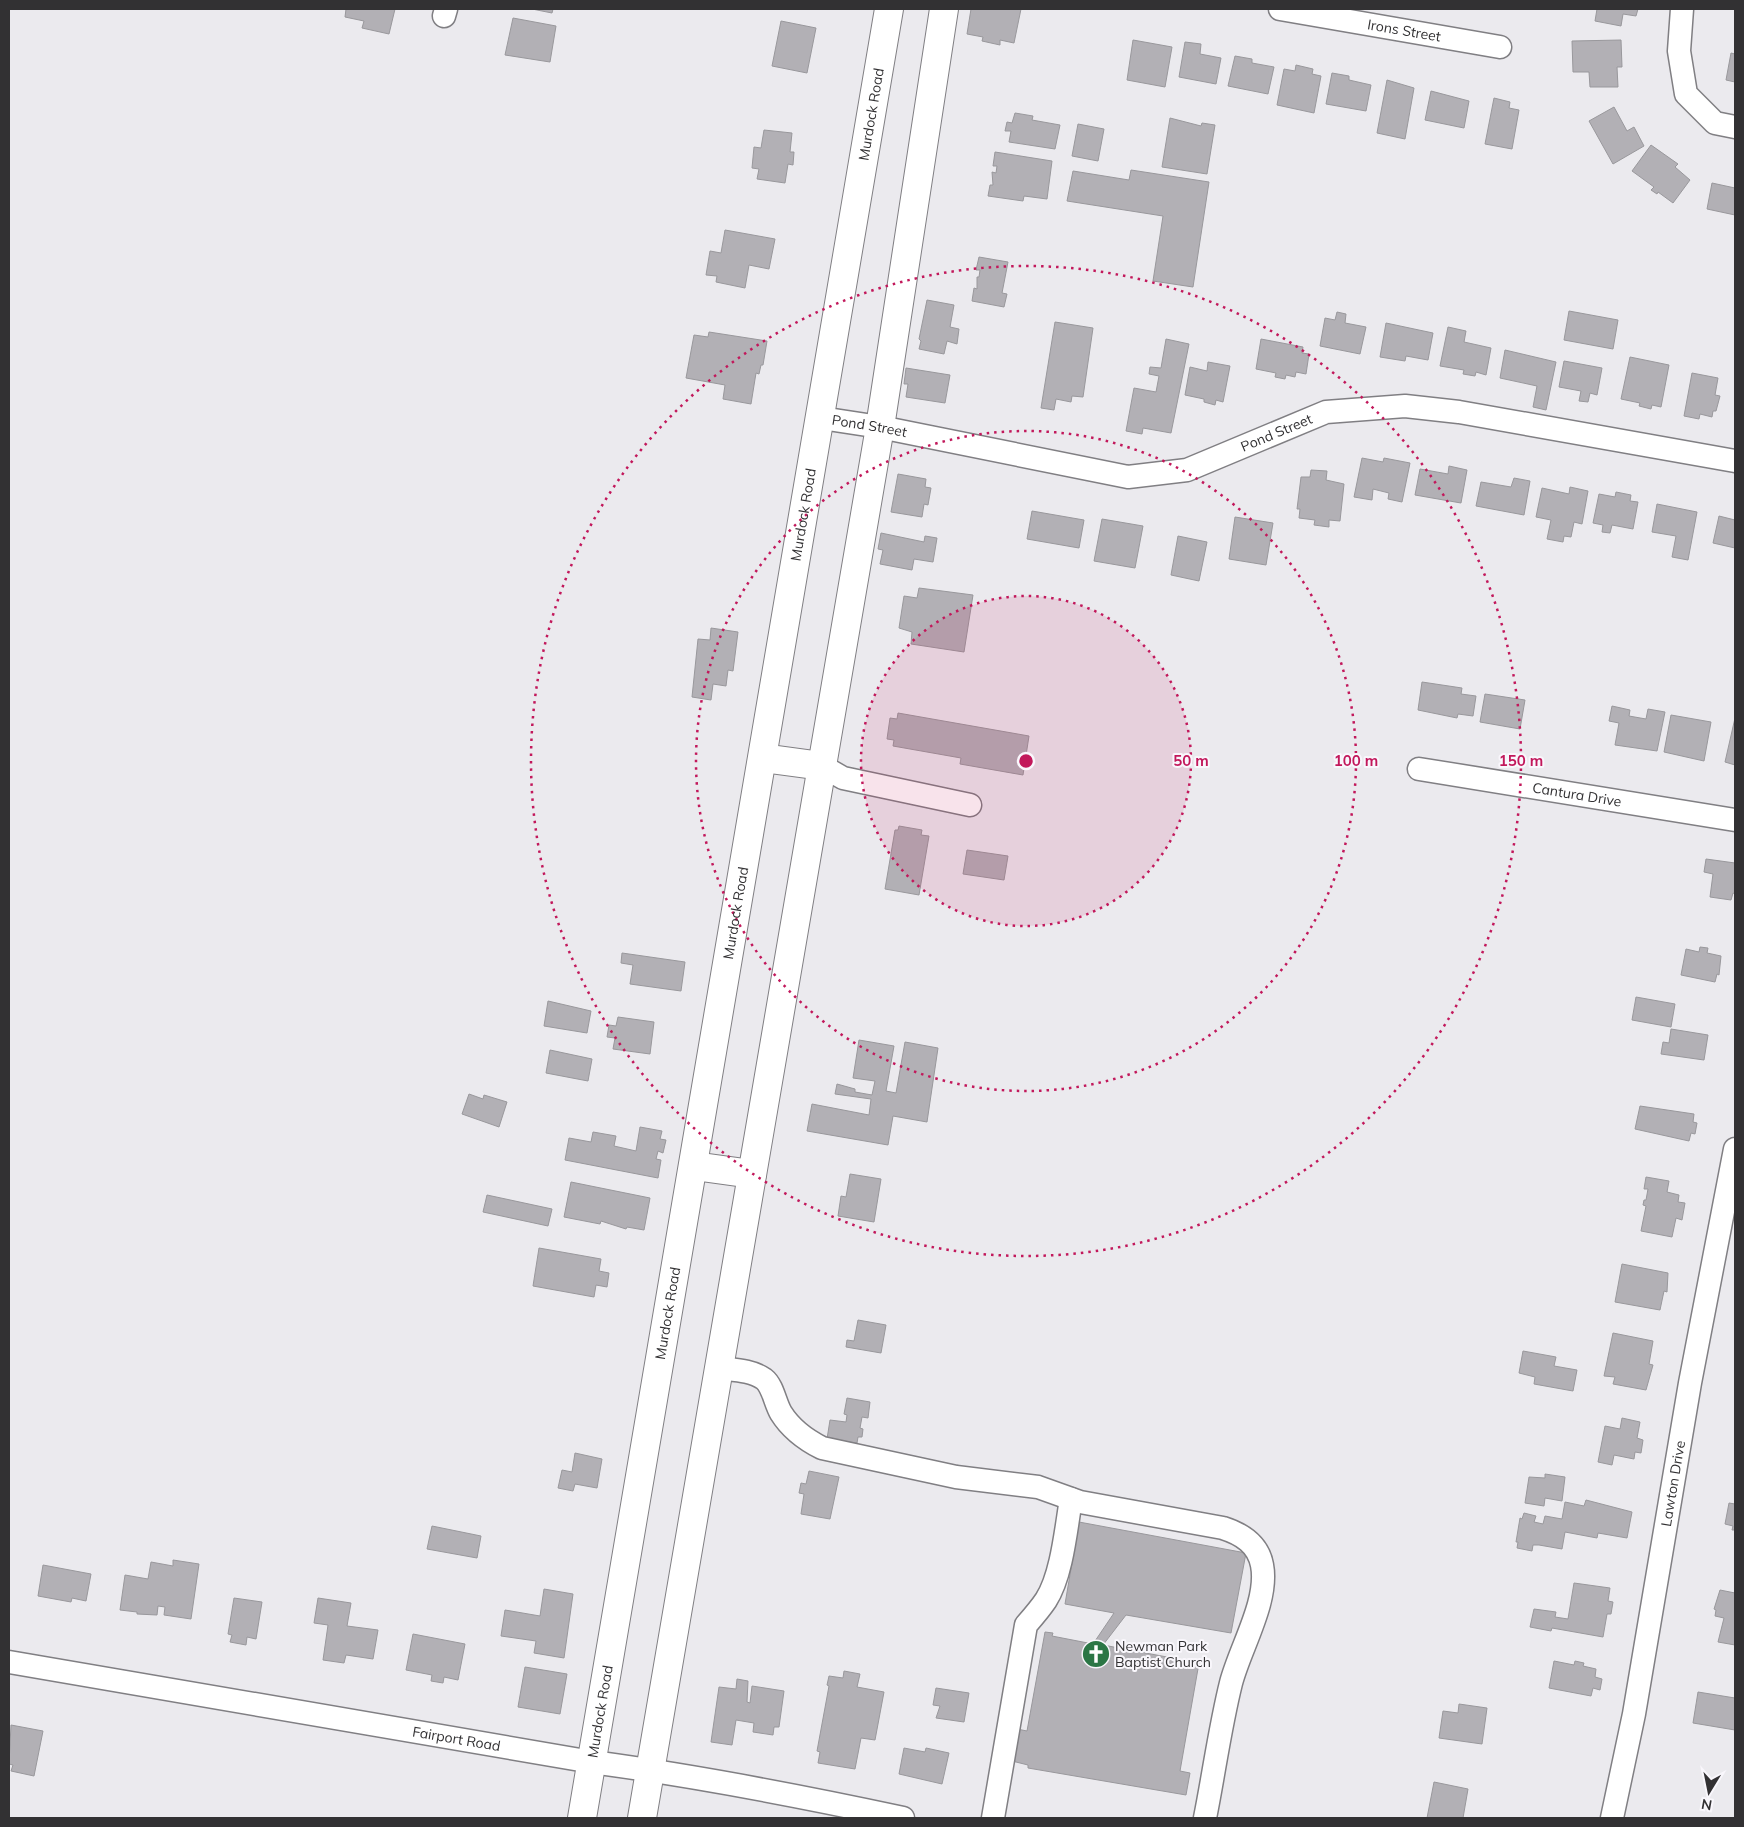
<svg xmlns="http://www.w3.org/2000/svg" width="1744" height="1827" viewBox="0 0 1744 1827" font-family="Mulish,sans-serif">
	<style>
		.building { fill: #b2b0b5; stroke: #99989c }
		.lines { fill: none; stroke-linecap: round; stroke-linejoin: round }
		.minor-casing { stroke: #807f83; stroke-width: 25 }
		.major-casing { stroke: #807f83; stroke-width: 30 }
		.minor { stroke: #fff; stroke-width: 22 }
		.major { stroke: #fff; stroke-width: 28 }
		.ring { fill: none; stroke: #c2185b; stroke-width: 2.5; stroke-dasharray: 2.5 5 }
		.labels { text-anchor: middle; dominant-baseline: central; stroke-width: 4; stroke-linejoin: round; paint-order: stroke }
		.street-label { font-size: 14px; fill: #323133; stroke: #f9f7fc }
		.poi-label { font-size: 14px; fill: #323133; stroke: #f9f7fc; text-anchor: start }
		.centre { fill: #c2185b; stroke: #f9f7fc; stroke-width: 2.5 }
		.ring-label { font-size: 15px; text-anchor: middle; font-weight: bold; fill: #c2185b; stroke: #f9f7fc; stroke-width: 4; stroke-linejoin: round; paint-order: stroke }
	</style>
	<rect width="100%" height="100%" fill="#ebeaee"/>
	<g class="building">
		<polygon points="346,9 395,9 389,34 362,28 364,21 345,17"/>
		<polygon points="532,9 553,9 552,13"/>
		<polygon points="971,9 1021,9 1014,43 1000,40 1000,45 982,41 983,37 967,34"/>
		<polygon points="1597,9 1638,9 1636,16 1623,14 1621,26 1595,21"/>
		<polygon points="513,18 556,26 550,62 505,55"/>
		<polygon points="781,21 816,28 807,73 772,66"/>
		<polygon points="1133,40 1172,47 1165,87 1127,80"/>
		<polygon points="1621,40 1622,67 1617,67 1618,87 1590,87 1589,72 1573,72 1572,41"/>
		<polygon points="1185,42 1201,44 1200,54 1221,58 1216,84 1179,77"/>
		<polygon points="1731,53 1735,54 1735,82 1726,80"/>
		<polygon points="1235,56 1252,59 1252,63 1274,67 1268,94 1228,86"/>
		<polygon points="1296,65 1313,69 1312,74 1321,76 1314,113 1277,105 1284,69 1295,71"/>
		<polygon points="1332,73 1349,76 1349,80 1371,85 1366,111 1326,104"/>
		<polygon points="1387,80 1414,88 1405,139 1377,133"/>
		<polygon points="1431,91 1469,101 1464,128 1425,120"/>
		<polygon points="1494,98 1510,102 1509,108 1519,110 1512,149 1485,144"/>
		<polygon points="1614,107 1627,131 1634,127 1644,146 1613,164 1589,121"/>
		<polygon points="1015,113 1033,116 1032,120 1060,125 1055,149 1009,142 1011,131 1005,131 1007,122 1012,123"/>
		<polygon points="1170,118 1201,126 1202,123 1215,125 1207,174 1162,167"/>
		<polygon points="1078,124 1104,129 1098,161 1072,156"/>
		<polygon points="764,130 792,133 790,152 794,152 793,165 788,164 785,183 757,179 759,169 752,168 754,147 761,148"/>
		<polygon points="1651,145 1678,164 1675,167 1690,180 1673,203 1658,192 1657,194 1651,190 1654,187 1632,171"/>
		<polygon points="995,152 1052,161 1047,199 1024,196 1023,201 988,196 990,185 993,185 992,172 996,173 997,166 993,166"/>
		<polygon points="1131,170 1209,182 1193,287 1153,281 1163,216 1067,201 1073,171 1129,180"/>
		<polygon points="1712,183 1735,188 1735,215 1707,209"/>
		<polygon points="725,230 775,239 769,269 749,265 745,288 716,282 717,276 706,275 710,251 721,253"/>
		<polygon points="979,257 1008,262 1002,293 1007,294 1004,307 972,301 974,288 977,289 977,277 979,277 980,270 976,270"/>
		<polygon points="927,300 954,305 950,327 959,329 957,344 947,341 944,354 919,349 921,341 919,339"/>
		<polygon points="1569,311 1618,320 1613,349 1564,340"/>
		<polygon points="1337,312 1346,314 1345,323 1366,327 1360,354 1320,346 1325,318 1335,320"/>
		<polygon points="1055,322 1093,328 1083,397 1072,396 1071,402 1056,399 1054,410 1041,408"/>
		<polygon points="1386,323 1433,333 1428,360 1406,356 1405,361 1380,357"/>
		<polygon points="1448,327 1466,331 1464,342 1491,348 1486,375 1476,372 1475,376 1463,374 1464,370 1440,366"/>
		<polygon points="709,332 767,341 763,365 761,365 759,374 756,373 751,404 723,399 725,385 686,378 694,335 708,337"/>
		<polygon points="1166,339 1189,344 1171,433 1143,428 1142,434 1126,431 1134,388 1156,392 1159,376 1149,374 1150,367 1161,368"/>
		<polygon points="1261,339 1303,347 1302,353 1309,354 1306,374 1296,372 1295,377 1286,375 1285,379 1275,377 1276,373 1256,369"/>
		<polygon points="1505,350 1556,362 1546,410 1533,407 1537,386 1500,378"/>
		<polygon points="1630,357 1669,365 1661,407 1652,405 1651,409 1639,406 1640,403 1621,399"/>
		<polygon points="1564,361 1602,368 1597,395 1590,393 1588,402 1579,401 1581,391 1559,387"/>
		<polygon points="1208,362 1230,366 1223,402 1216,400 1215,405 1204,402 1204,399 1185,395 1190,367 1207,371"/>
		<polygon points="906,368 950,375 945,403 906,397 908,384 904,384"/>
		<polygon points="1692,373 1718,378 1715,395 1720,396 1716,411 1713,411 1712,417 1700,414 1699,419 1684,416"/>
		<polygon points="1362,458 1383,462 1384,458 1410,463 1402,502 1388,499 1389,493 1373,489 1372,500 1354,497"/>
		<polygon points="1449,466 1467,470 1461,503 1415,495 1420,469 1448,474"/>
		<polygon points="1311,470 1327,471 1326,480 1344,484 1340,521 1329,520 1329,527 1314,525 1315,520 1299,518 1300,509 1297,509 1301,477 1310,477"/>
		<polygon points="898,474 926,479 925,487 931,488 928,505 924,504 922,517 891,512"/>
		<polygon points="1514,478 1530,481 1524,515 1476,506 1481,482 1511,487"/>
		<polygon points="1570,487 1588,491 1582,524 1574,522 1571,537 1564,536 1563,542 1547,539 1551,520 1536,517 1542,488 1569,494"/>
		<polygon points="1616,492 1631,495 1630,501 1638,502 1633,529 1612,525 1610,533 1602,532 1603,525 1593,523 1599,494 1615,497"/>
		<polygon points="1657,504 1697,512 1688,560 1672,557 1676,536 1652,532"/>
		<polygon points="1032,511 1084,520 1079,548 1027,539"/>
		<polygon points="1719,516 1735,520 1735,548 1713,543"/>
		<polygon points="1235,517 1273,523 1266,565 1229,559"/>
		<polygon points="1102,519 1143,526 1135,568 1094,561"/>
		<polygon points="881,533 924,542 925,536 937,538 933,562 914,559 912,570 880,564 883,550 878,549"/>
		<polygon points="1178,536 1207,542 1199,581 1171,575"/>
		<polygon points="919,588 973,595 964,652 911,644 912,632 899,628 904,596 917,598"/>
		<polygon points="711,628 738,632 733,671 728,670 726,686 713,684 711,700 692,697 698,639 710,640"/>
		<polygon points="1422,682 1462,688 1461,694 1476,696 1473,716 1458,714 1457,718 1418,710"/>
		<polygon points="1485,694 1525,700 1520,729 1480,722"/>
		<polygon points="1612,706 1630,710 1629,716 1646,719 1648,709 1665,712 1657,751 1615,745 1619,723 1609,721"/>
		<polygon points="898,713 1029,736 1023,775 960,764 961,758 893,746 894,740 887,739 890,718 897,719"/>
		<polygon points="1671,715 1711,722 1704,761 1664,752"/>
		<polygon points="1735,718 1735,765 1725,762"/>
		<polygon points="899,826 922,830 921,835 929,836 919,895 885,889 895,830 898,830"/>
		<polygon points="967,850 1008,856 1004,880 963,874"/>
		<polygon points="1706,859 1735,863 1735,894 1733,893 1731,900 1710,897 1713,874 1704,872"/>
		<polygon points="1700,947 1708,948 1707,953 1721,956 1719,975 1717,974 1715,982 1681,975 1686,949 1699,952"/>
		<polygon points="622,953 685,962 681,991 630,984 633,965 621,963"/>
		<polygon points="1636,997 1675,1004 1671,1027 1632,1020"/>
		<polygon points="548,1001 591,1011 587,1033 544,1026"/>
		<polygon points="618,1017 654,1022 650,1054 613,1049 615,1038 607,1037 609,1025 616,1026"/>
		<polygon points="1671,1029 1708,1035 1704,1060 1661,1054 1663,1042 1669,1043"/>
		<polygon points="859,1040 894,1046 886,1091 896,1093 905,1042 938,1048 927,1122 893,1116 888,1145 807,1131 812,1104 869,1115 871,1099 835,1094 837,1084 855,1089 855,1092 872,1095 875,1081 853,1078"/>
		<polygon points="550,1050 592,1059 588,1081 546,1073"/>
		<polygon points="469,1094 483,1099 484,1095 507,1102 499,1127 462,1114"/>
		<polygon points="1640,1106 1694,1114 1693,1122 1697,1123 1695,1134 1691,1133 1689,1141 1635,1129"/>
		<polygon points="640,1127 662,1131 660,1139 666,1140 663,1153 658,1151 656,1159 661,1160 658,1178 565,1160 569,1138 591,1142 593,1132 616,1136 614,1146 636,1151"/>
		<polygon points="850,1174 881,1179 874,1222 838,1216 841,1196 846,1197"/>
		<polygon points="1646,1177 1669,1181 1667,1192 1679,1195 1678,1202 1685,1203 1682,1220 1676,1218 1672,1237 1641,1231 1646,1206 1643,1205 1644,1200 1646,1200 1648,1189 1644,1189"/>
		<polygon points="571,1182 650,1198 644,1230 627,1227 626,1229 601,1221 600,1224 564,1217"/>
		<polygon points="487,1195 552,1209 548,1226 483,1212"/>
		<polygon points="539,1248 601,1259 599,1271 609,1273 607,1287 596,1285 594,1297 533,1286"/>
		<polygon points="1622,1264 1668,1273 1667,1292 1664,1291 1660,1310 1615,1302"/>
		<polygon points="858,1320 886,1325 881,1353 846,1347 847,1340 854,1341"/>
		<polygon points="1613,1333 1653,1341 1649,1364 1653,1365 1646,1390 1613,1384 1615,1377 1604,1376"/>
		<polygon points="1523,1351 1556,1357 1554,1366 1577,1370 1573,1391 1534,1384 1535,1377 1519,1373"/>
		<polygon points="847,1398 870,1402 868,1418 862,1417 860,1428 863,1429 862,1437 858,1437 857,1443 827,1439 830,1420 846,1422 847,1415 844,1414"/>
		<polygon points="1622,1418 1640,1422 1637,1438 1643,1440 1641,1453 1635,1452 1634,1459 1614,1455 1612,1465 1598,1462 1605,1426 1620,1429"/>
		<polygon points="575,1453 602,1459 597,1488 575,1484 573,1491 558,1488 562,1470 572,1472"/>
		<polygon points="809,1471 839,1477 830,1519 801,1514 804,1494 799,1493 801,1483 806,1484"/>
		<polygon points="1545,1474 1565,1477 1562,1501 1545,1498 1544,1506 1525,1503 1529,1477 1545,1478"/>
		<polygon points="1586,1500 1632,1512 1627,1538 1598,1533 1597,1538 1565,1532 1562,1549 1539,1545 1533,1545 1532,1551 1517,1548 1518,1542 1516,1542 1520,1518 1522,1519 1524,1513 1536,1516 1534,1522 1543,1524 1545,1516 1562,1519 1565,1502 1584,1506"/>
		<polygon points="1729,1503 1735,1504 1735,1530 1732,1530 1733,1526 1725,1524"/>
		<polygon points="1079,1522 1246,1553 1231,1633 1126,1615 1103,1645 1199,1663 1180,1771 1190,1773 1186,1795 1028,1768 1028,1765 1012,1761 1017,1729 1027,1731 1045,1632 1053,1633 1052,1636 1093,1644 1114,1613 1065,1604"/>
		<polygon points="432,1526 481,1536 477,1558 427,1549"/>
		<polygon points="173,1560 199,1564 191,1619 164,1615 165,1607 158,1606 157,1615 137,1614 137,1612 120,1610 125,1575 148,1579 151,1562 173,1566"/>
		<polygon points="43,1565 91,1574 86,1601 72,1598 71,1602 38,1596"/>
		<polygon points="1574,1583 1610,1588 1608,1601 1613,1602 1611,1614 1607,1614 1603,1637 1552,1628 1551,1631 1530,1627 1534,1609 1556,1612 1555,1617 1568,1619"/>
		<polygon points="544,1589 573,1594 564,1658 534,1653 536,1641 501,1636 505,1610 540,1616"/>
		<polygon points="1720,1590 1735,1593 1735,1645 1718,1642 1724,1618 1715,1616 1716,1610 1714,1609"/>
		<polygon points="234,1598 262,1602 256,1639 247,1637 246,1645 230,1642 232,1635 228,1634"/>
		<polygon points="318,1598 351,1603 347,1626 378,1630 373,1659 346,1655 344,1663 323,1660 328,1625 314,1623"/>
		<polygon points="413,1634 465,1644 458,1680 444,1677 443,1683 431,1681 432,1675 406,1670"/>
		<polygon points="1554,1661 1574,1665 1575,1661 1584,1663 1583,1666 1596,1669 1595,1677 1602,1679 1600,1690 1593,1688 1591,1696 1549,1688"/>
		<polygon points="525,1667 567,1674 560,1714 518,1707"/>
		<polygon points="844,1671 860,1674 857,1687 884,1692 875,1740 861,1738 855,1769 818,1763 820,1752 817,1751 829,1686 827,1685 829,1676 843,1678"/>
		<polygon points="737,1679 748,1681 747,1702 750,1703 752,1686 784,1691 779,1727 774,1727 773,1735 753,1732 754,1723 736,1720 732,1745 711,1742 719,1687 736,1689"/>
		<polygon points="936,1688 969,1693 964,1722 936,1718 940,1706 933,1705"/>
		<polygon points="1698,1692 1735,1698 1735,1730 1693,1723"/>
		<polygon points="1459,1704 1487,1708 1482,1744 1439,1738 1443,1711 1458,1713"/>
		<polygon points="11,1725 43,1731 34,1776 11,1771 13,1765 9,1764"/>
		<polygon points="904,1748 925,1752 926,1748 949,1753 942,1784 899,1774"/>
		<polygon points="1434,1782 1468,1789 1463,1818 1427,1818"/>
	</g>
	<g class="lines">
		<defs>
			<g id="minor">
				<path id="s1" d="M1280 9 1500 47"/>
				<polyline points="1682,9 1679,51 1686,94 1715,123 1735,127"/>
				<polyline points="444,16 446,9"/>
				<path id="s2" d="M821 418 880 427 1128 477 1187 470 1326 412 1405 406 1459 412 1735 461"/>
				<polyline points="822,766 843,778 970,805"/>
				<path id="s3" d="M1419 769 1735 820"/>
				<path d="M719 1368C734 1370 751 1370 764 1379 773 1386 775 1403 781 1413 791 1429 806 1440 822 1448L956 1477 1038 1487 1080 1502 1223 1528C1242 1534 1258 1544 1262 1565 1269 1601 1240 1648 1231 1683 1220 1727 1214 1773 1205 1818"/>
				<path id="s4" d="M9 1662 592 1762C696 1776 800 1796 903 1818"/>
				<path d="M993 1818 1026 1625C1033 1617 1040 1609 1046 1600 1062 1575 1066 1529 1071 1499"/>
				<path id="s5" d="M1612 1818 1634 1714 1690 1383 1735 1149"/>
			</g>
			<g id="major">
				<polyline points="763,758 822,766"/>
				<polyline points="694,1166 752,1174"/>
				<path id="s6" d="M582 1818 889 9"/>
				<polyline points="642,1818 880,427 944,9"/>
			</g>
		</defs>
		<use href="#minor" class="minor-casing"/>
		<use href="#major" class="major-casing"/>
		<use href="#minor" class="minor"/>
		<use href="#major" class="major"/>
	</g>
	<circle cx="1026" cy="761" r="165" fill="#c2185b" fill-opacity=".12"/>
	<g class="ring">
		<circle cx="1026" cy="761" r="165"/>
		<circle cx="1026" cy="761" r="330"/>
		<circle cx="1026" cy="761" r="495"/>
	</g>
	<defs>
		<symbol id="church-disc" viewBox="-11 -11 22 22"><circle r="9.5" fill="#2b7645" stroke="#f9f7fc"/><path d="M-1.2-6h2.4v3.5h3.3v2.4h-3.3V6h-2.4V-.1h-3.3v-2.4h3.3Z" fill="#fff"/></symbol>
	</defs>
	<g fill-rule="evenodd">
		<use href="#church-disc" x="1080" y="1638" width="32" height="32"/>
	</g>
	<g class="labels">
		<g class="street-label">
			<text stroke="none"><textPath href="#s1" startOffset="126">Irons Street</textPath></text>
			<text stroke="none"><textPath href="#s6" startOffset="1728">Murdock Road</textPath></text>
			<text stroke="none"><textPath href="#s2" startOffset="49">Pond Street</textPath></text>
			<text stroke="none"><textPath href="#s2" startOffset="469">Pond Street</textPath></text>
			<text stroke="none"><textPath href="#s6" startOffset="1322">Murdock Road</textPath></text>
			<text stroke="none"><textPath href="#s3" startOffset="160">Cantura Drive</textPath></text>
			<text stroke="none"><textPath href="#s6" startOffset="918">Murdock Road</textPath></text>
			<text stroke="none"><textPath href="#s6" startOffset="512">Murdock Road</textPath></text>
			<text stroke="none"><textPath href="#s5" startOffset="340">Lawton Drive</textPath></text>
			<text stroke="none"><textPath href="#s6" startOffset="108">Murdock Road</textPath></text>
			<text stroke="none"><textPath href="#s4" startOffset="454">Fairport Road</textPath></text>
		</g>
		<g class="poi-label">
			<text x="1115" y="1646">Newman Park<tspan x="1115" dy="16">Baptist Church</tspan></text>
		</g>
	</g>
	<circle cx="1026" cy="761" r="8" class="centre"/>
	<g class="ring-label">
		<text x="1191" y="766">50 m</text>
		<text x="1356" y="766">100 m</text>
		<text x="1521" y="766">150 m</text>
	</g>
	<rect width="1744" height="1827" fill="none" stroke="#323133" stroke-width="20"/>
	<g transform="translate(1709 1792) rotate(190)" stroke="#f9f7fc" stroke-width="4" paint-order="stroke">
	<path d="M0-4L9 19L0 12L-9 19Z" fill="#323133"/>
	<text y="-8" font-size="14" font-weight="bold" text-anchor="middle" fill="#323133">N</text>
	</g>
</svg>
